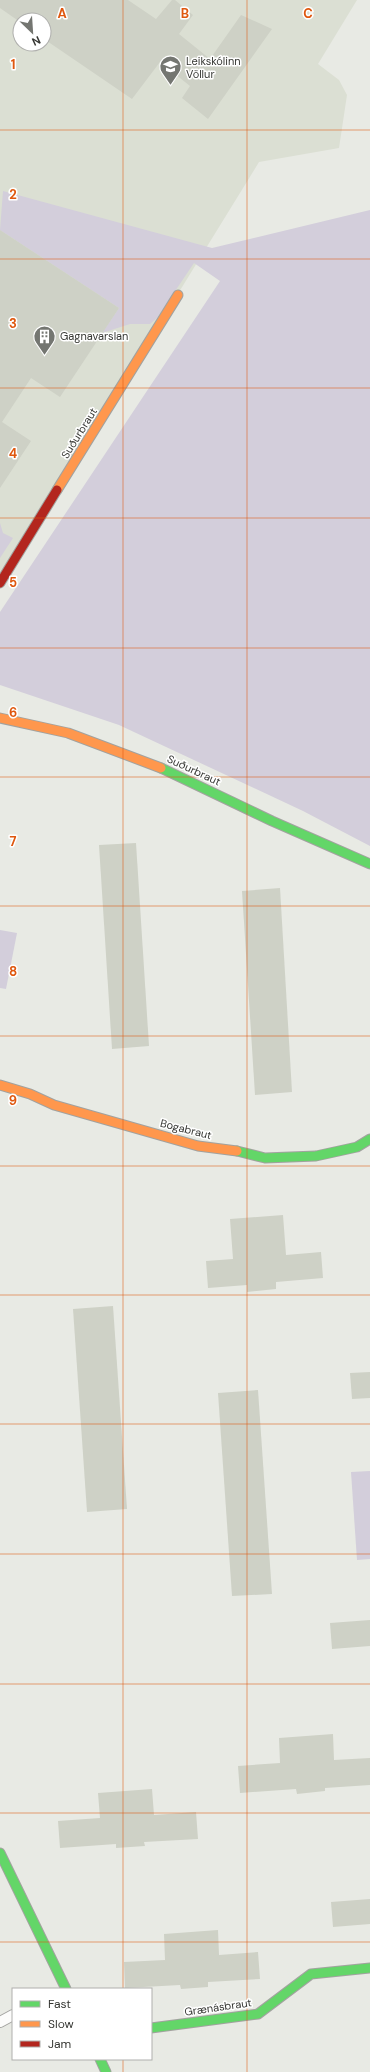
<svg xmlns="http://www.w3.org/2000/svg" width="370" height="2072" viewBox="0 0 370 2072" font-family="'DM Sans',sans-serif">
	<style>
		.built { fill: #dbdfd3; fill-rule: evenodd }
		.green { fill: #d3cedb }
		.building { fill: #ced1c6 }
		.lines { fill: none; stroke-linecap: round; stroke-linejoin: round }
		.lane-casing { stroke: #a2a29f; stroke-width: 12 }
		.fast-casing { stroke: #a2a29f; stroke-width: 11 }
		.slow-casing { stroke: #a2a29f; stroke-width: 11 }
		.jam-casing { stroke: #a2a29f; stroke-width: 11 }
		.lane { stroke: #fcfcfb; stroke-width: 10 }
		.fast { stroke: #63d668; stroke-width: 9 }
		.slow { stroke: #ff974d; stroke-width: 9 }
		.jam { stroke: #b3261e; stroke-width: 9 }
		.grid { fill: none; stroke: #df570e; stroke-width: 1; stroke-opacity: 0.55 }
		.labels { text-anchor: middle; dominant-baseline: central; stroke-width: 3; stroke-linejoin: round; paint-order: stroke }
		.poi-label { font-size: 11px; fill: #363733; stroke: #fff; text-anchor: start }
		.street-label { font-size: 11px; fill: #363733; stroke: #fff }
		.grid-label { font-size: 13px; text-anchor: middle; font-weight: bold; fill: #df570e; stroke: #fff; stroke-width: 3; stroke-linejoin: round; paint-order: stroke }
	</style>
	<rect width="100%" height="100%" fill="#e8eae4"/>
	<path class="built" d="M0 0H357L318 64 339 80 347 95 339 148 259 162 0 583ZM20 20H44V44H20Z"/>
	<g class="green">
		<polygon points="3,191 212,248 370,210 370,846 303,811 119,725 0,685 0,612 220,281 194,263 157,318 150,324 130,324 102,333 119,308 0,230"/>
		<polygon points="0,523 3,533 13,538 0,558"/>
		<polygon points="0,930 17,933 6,989 0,988"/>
		<polygon points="370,1471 370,1559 357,1560 351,1472"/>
	</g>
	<g class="building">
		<polygon points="0,0 128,0 156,19 172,0 175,0 193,15 179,34 210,59 241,15 272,29 208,119 182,98 190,86 160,62 132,99 44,39 44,20 20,20 20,22 0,8"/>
		<polygon points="0,230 119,308 60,397 31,378 2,422 31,441 0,488"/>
		<polygon points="136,843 149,1046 112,1049 99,845"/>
		<polygon points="280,888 292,1092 255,1095 242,891"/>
		<polygon points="283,1215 286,1255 321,1252 323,1278 276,1282 276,1289 247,1292 247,1285 208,1288 206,1261 233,1259 230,1219"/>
		<polygon points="113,1306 127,1509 87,1512 73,1309"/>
		<polygon points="370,1372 370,1398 352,1399 350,1373"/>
		<polygon points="258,1390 272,1594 232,1596 218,1393"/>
		<polygon points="370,1620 370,1646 332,1649 330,1623"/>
		<polygon points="333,1734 334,1760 370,1758 370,1785 325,1788 325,1791 297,1794 296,1789 240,1793 238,1766 280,1763 279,1738"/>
		<polygon points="152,1789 154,1815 196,1812 198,1839 144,1842 145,1846 116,1848 116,1844 60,1848 58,1821 100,1818 98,1793"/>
		<polygon points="370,1899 370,1924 333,1927 331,1902"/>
		<polygon points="218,1930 219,1955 258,1952 260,1979 208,1982 208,1987 181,1989 180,1985 125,1988 124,1962 165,1960 164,1934"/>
	</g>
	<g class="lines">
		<defs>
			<polyline id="lane" points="0,2022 13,2015"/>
			<g id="fast">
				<polyline points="161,768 272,821 370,864"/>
				<polyline points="237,1151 265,1158 316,1156 357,1147 370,1139"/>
				<polyline points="0,1853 66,1989"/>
				<polyline points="151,2028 258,2014 311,1974 370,1968"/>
				<polyline points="100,2059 106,2072"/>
			</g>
			<g id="slow">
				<polyline points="57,490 178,295"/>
				<polyline points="0,718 68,733 161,768"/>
				<polyline points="0,1085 30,1094 54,1105 198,1146 237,1151"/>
			</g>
			<polyline id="jam" points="0,583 57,490"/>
		</defs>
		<use href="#lane" class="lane-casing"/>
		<use href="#fast" class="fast-casing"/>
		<use href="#slow" class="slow-casing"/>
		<use href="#jam" class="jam-casing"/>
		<use href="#lane" class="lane"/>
		<use href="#fast" class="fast"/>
		<use href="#slow" class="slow"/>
		<use href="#jam" class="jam"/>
	</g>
	<path class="grid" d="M123 0V1989M247 0V2072M0 130H370M0 259H370M0 388H370M0 518H370M0 648H370M0 777H370M0 906H370M0 1036H370M0 1166H370M0 1295H370M0 1424H370M0 1554H370M0 1684H370M0 1813H370M0 1942H370M123 2059V2072"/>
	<defs>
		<symbol id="school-pin" viewBox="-11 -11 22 30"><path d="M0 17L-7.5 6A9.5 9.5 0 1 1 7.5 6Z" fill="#747671" stroke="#fff"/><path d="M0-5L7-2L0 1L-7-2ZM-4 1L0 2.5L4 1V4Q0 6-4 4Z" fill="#fff"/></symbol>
		<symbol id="building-pin" viewBox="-11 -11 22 30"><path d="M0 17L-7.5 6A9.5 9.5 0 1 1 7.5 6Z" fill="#747671" stroke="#fff"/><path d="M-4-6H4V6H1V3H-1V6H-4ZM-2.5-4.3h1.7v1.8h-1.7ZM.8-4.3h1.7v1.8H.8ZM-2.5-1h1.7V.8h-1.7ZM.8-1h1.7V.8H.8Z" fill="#fff"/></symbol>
	</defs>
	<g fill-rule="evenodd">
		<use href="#school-pin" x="158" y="54" width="25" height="34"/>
		<use href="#building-pin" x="32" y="324" width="25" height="34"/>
	</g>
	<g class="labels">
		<g class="poi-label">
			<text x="186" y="61">Leikskólinn<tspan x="186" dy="13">Völlur</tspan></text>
			<text x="60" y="336">Gagnavarslan</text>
		</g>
		<g class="street-label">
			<text transform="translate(79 433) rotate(-58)">Suðurbraut</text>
			<text transform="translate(194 770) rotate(25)">Suðurbraut</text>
			<text transform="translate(186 1129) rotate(14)">Bogabraut</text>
			<text transform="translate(218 2007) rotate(-8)">Grænásbraut</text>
		</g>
	</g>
	<g class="grid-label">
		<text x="62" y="18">A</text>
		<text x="185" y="18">B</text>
		<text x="308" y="18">C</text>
		<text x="13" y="69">1</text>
		<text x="13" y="199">2</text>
		<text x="13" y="328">3</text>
		<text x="13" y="458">4</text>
		<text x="13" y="587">5</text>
		<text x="13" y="717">6</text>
		<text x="13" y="846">7</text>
		<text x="13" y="976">8</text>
		<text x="13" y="1105">9</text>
	</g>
	<rect x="12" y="1988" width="140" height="72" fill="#ffffff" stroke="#afafad"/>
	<rect x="20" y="2001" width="20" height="6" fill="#63d668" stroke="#afafad"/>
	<text x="48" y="2008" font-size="12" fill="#363733">Fast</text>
	<rect x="20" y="2021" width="20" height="6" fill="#ff974d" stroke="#afafad"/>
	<text x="48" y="2028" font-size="12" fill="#363733">Slow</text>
	<rect x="20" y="2041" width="20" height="6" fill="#b3261e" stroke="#afafad"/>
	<text x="48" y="2048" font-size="12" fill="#363733">Jam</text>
	<g transform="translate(32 32) rotate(155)"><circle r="19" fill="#ffffff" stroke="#afafad"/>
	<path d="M0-3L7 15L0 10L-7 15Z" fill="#747671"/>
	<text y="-6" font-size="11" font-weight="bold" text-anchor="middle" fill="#363733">N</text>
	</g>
</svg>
